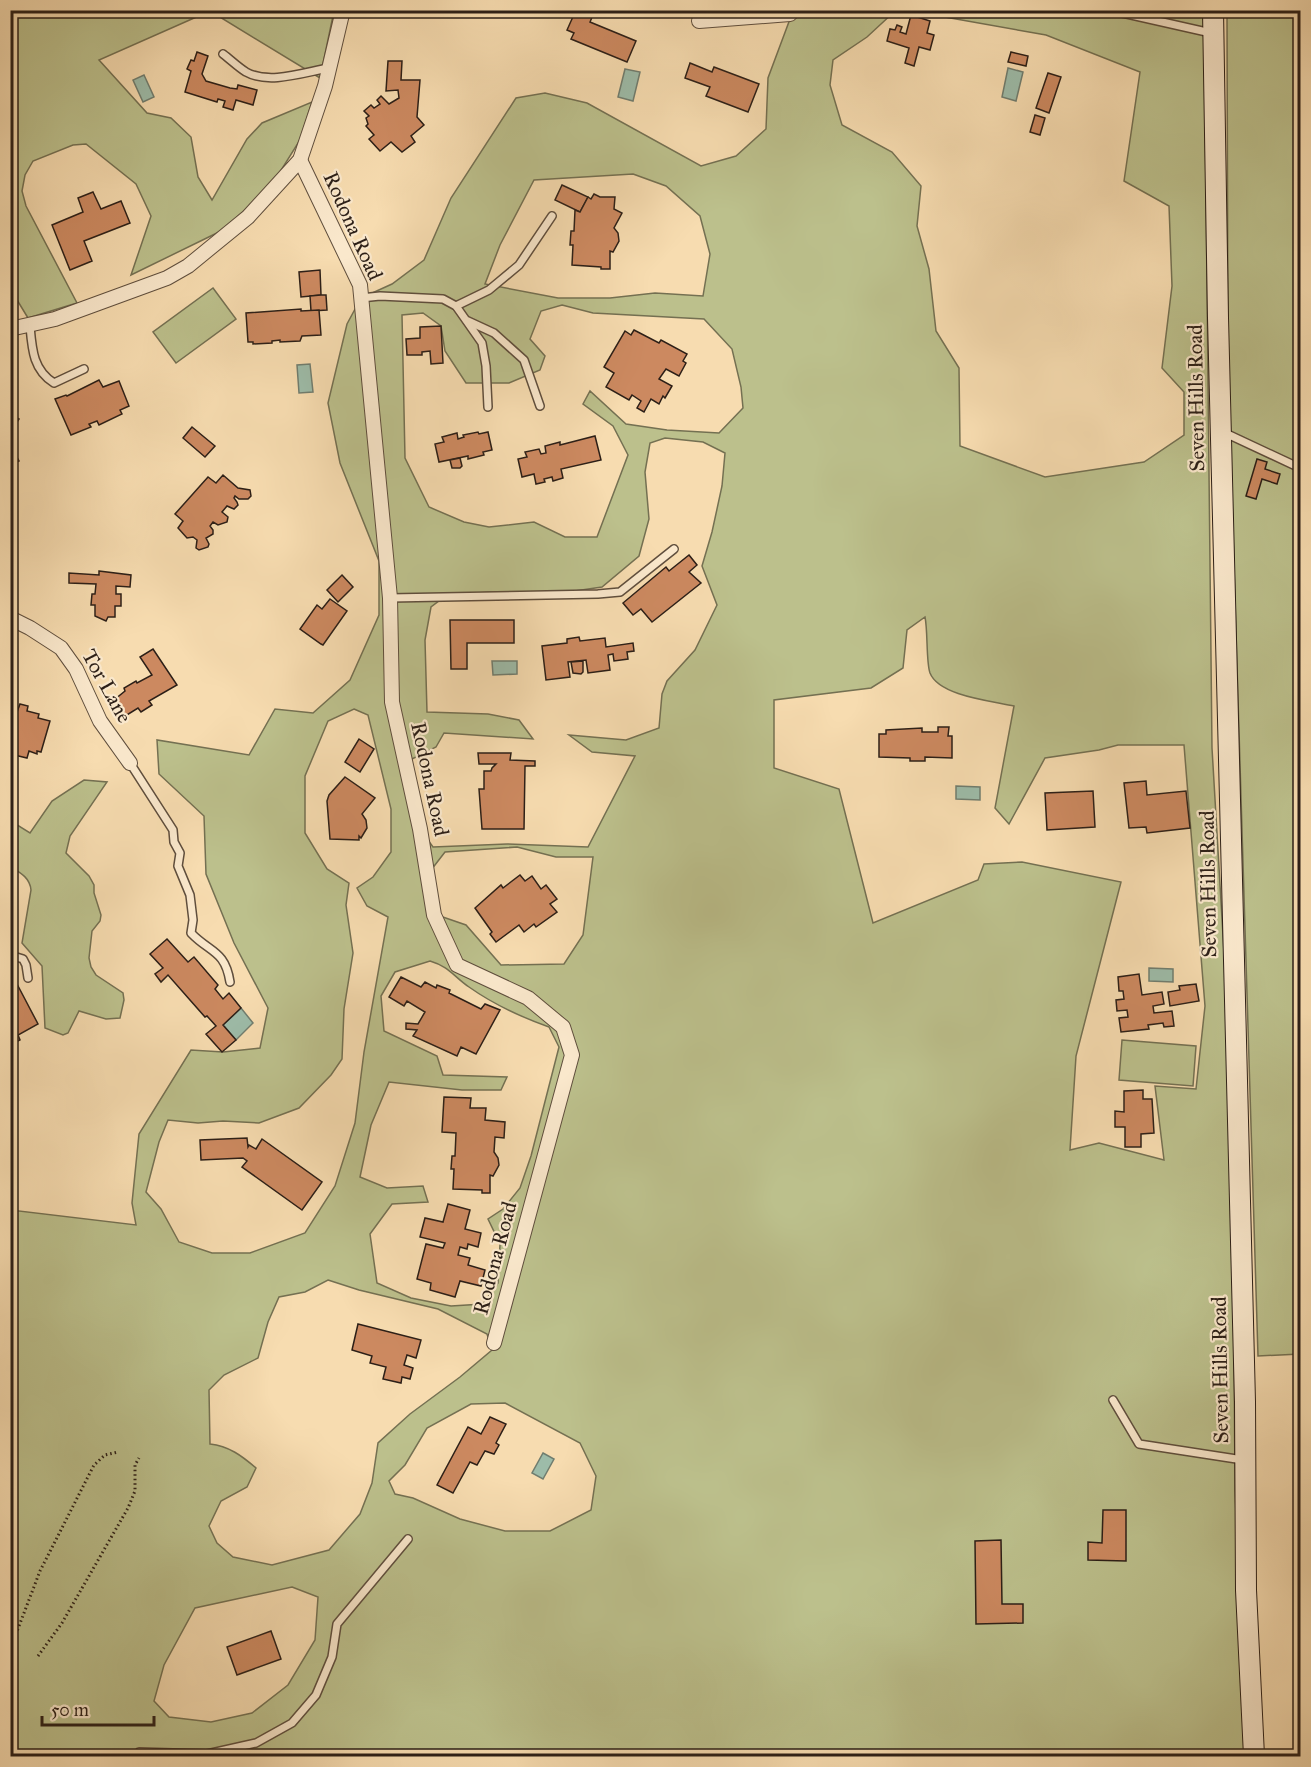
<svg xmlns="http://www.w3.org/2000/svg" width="1311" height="1767" viewBox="0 0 1311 1767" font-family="'IM FELL Great Primer',serif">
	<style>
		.green { fill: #bcc08c; stroke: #747052; stroke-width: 1.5; fill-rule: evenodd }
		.water { fill: #9dbca9; stroke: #707d6f; stroke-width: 1.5 }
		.building { fill: #cc8960; stroke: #2c1f17; stroke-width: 1.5 }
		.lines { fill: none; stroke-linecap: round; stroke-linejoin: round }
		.service-casing { stroke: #5f4e3d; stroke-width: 10 }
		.minor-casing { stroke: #5f4e3d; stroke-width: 16 }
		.secondary-casing { stroke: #2c1f17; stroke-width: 22 }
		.path { stroke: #2c1f17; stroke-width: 3; stroke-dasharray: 1.5 3; stroke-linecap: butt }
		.service { stroke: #fae8cc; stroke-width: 7 }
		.minor { stroke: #fae8cc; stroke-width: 14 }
		.secondary { stroke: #fae8cc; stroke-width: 20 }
		.labels { text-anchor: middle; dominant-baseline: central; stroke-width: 4.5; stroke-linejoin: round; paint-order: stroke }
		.street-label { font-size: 21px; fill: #2c1f17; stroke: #fae8cc }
	</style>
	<rect width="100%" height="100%" fill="#f7dcb0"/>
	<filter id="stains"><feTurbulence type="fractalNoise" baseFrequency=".00333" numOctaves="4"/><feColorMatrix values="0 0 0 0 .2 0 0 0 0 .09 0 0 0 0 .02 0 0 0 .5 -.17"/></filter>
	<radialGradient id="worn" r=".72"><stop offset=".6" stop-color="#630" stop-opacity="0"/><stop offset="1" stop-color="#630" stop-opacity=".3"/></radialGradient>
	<g class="green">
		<polygon points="11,11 210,11 99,60 147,113 171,118 191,137 198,177 212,200 247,139 262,123 312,102 300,140 270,188 221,231 131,275 151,216 136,184 86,144 73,145 33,161 25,175 22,191 26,206 77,303 28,318 11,290"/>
		<polygon points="210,11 252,11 261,16 298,15 306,11 334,11 320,78"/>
		<path d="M793 11H895L867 37 833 60 830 85 842 125 892 152 921 186 917 226 929 269 936 331 959 368 960 446 1045 477 1144 462 1184 435V392L1162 368 1172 286 1169 206 1124 181 1140 72 1046 35 911 11H1204L1212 748 1227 1004 1233 1208 1235 1490 1246 1756H11V1210L136 1225 132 1203 139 1134 191 1050 223 1052 260 1048 268 1008 234 943 206 874 204 816 159 774 157 740 249 755 275 709 313 713 350 680 379 615V561L340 463 328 403 347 324 361 298 392 284 424 260 451 198 516 98 545 93 587 103 701 166 736 156 766 129 768 78ZM633 174 666 186 700 216 710 254 703 296 655 293 610 298H558L485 284 500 245 534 180ZM562 305 593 313 704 319 732 349 741 387 743 408 719 433 667 430 626 424 590 391 583 404 613 426 628 455 597 537H565L534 522 489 527 464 522 429 507 405 458 402 315 423 313 441 326 445 351 466 383H509L540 370 545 356 530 339 541 311ZM665 438 703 442 725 453 722 486 712 532 702 566 717 605 695 650 667 681 662 694 659 728 626 740 569 735 592 752 635 756 588 847 507 844 433 847 420 829 404 763 436 747 444 733 533 739 519 720 488 714 427 712 425 640 431 607 447 595 491 592 561 593 602 587 639 556 649 519 645 472 650 443ZM925 617C928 631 926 662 930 673 939 696 992 701 1014 706L995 808 1009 824 1045 758 1099 750 1118 745H1184L1205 1006 1196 1089 1155 1086 1164 1160 1099 1143 1070 1150 1076 1056 1121 882 1022 862 984 864 978 880 873 923 839 789 774 768V700L871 688 903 668 907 630ZM354 709 368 715 391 809V852L373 877 357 888 367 906 388 917 364 1052 355 1123 335 1186 305 1233 250 1253H212L179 1242 161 1209 146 1192 159 1142 168 1120 198 1123 223 1121 259 1123 299 1108 331 1075 342 1059 344 1009 353 953 346 905 349 883 327 869 305 833V776L328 721ZM517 847 556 857H593L583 935 564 964 501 965 466 925 434 914 428 874 445 852ZM430 961C450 967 453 976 469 987 493 1004 521 1017 549 1027L559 1047 531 1156 520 1188 503 1209 488 1219 500 1244 498 1283 483 1304 451 1306 411 1298 377 1283 370 1234 392 1204 428 1202 423 1186 387 1188 360 1177 371 1125 389 1082 462 1090H501L507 1077 443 1075 437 1056 384 1031 381 996 395 972ZM328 1280 359 1290 438 1309 487 1334 492 1350 460 1377 410 1414 378 1443 372 1483 360 1514 329 1550 272 1565 233 1557 217 1543 209 1526 221 1501 247 1487 256 1468C242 1456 229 1446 210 1444L209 1390 224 1375 258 1358 268 1322 279 1297 305 1292ZM505 1403 580 1443 596 1476 591 1510 550 1531H505L460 1519 413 1498 395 1494 389 1481 405 1465 427 1428 471 1404ZM292 1587 318 1597 315 1640 288 1685 252 1713 211 1722 169 1717 154 1701 164 1665 195 1608Z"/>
		<polygon points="1227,11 1300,11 1300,1354 1258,1356 1228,369"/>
		<polygon points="213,288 236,319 176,363 153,332"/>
		<path d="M84 780 107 782 70 836 66 853 89 876 94 885V893L101 915 100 921 92 931 89 958 91 967 96 975 123 993 124 1000 120 1018 106 1019 79 1011 68 1033 63 1035 45 1028 42 966 22 943 31 890C30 878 21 873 11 867V821L30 833 52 801Z"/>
		<polygon points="1122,1040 1196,1046 1193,1086 1119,1080"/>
	</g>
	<g class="water">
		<polygon points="1008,68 1023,72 1016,101 1002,97"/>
		<polygon points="625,69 640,72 633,101 618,97"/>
		<polygon points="144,75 154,97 143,102 133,80"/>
		<polygon points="310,364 313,392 299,393 297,365"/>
		<polygon points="517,661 517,674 493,675 492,661"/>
		<polygon points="956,786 980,787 980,800 956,799"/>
		<polygon points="1149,968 1173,969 1173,982 1149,981"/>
		<polygon points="241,1008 253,1023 236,1040 223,1025"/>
		<polygon points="543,1453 554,1459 543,1479 532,1473"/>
	</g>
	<g class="building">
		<polygon points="576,10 595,10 590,22 636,41 627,62 571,39 574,33 567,30"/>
		<polygon points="911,15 930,21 927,33 934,35 930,50 919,47 914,66 905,63 909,48 887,41 890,29 895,30 897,25 902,27 900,32 906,34"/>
		<polygon points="197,52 208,56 202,74 206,81 230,88 237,89 238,85 257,90 253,105 236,100 233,110 223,107 225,101 218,99 217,102 185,92 191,71 187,69 191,60 194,61"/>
		<polygon points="1011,52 1028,56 1026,66 1008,62"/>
		<polygon points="388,61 402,61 401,80 420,80 417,117 424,125 411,136 415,142 402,152 391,142 380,151 369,139 374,135 366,126 368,124 366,118 369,116 364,111 371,105 374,108 380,104 377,100 381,96 389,104 399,98 398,90 386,91"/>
		<polygon points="690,63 712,72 714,67 759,84 748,112 706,96 710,87 685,78"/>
		<polygon points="1048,73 1061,77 1049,113 1036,108"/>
		<polygon points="1035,115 1045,118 1040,135 1030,132"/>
		<polygon points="562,185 588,197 580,212 555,200"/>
		<polygon points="93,192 101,209 121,201 130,223 84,241 92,261 70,270 52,225 83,212 78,198"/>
		<polygon points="594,194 600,197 615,197 614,209 622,213 614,228 618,233 619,241 613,252 610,251 610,269 601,269 601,267 572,265 573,245 570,245 571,231 574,231 575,210 580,212 588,197 591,199"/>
		<polygon points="320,270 321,295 301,297 299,272"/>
		<polygon points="321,295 326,295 327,310 311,311 310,296"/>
		<polygon points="301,309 301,311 319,310 321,335 302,336 300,341 280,342 280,340 272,341 272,343 253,344 253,342 248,342 246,313"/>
		<polygon points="441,326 443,363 431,364 430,351 422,352 422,355 407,355 406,339 420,338 420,327"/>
		<polygon points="634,330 659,343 661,340 687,354 683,361 686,363 679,376 666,369 659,379 672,386 665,398 663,396 659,404 651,399 644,412 637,408 641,401 632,395 629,400 606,387 614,373 604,367 625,331 631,335"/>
		<polygon points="99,380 103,387 119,381 129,406 120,410 122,414 99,425 97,421 89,424 91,427 71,435 55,399 66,395 67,396"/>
		<polygon points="10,414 19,419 10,433"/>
		<polygon points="192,427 215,446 205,457 183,438"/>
		<polygon points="478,432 479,434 488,432 492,450 483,452 484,455 468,459 468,456 439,462 435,444 444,442 442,437 457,433 458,439 464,437 463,435"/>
		<polygon points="595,436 601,460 561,469 563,478 553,481 552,477 544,479 545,482 536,484 534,474 522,477 518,459 527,457 525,452 539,449 541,454 546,453 545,446 560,442 560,445"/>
		<polygon points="10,444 19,461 10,466"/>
		<polygon points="460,458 462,466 460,468 452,468 450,460"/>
		<polygon points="1257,459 1267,462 1265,469 1280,474 1277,484 1262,479 1256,499 1246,496"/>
		<polygon points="223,475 238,488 250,490 251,496 248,499 239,499 235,496 234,498 237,502 238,505 234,509 227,506 222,512 228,517 227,522 218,525 213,522 210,526 213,530 213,534 206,538 209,544 208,547 199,550 196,548 197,540 193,537 187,538 178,528 183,521 175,514 208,477 216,483"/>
		<polygon points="689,555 697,565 689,572 701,583 652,622 641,609 633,615 623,603 666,567 669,571"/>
		<polygon points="99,571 131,575 130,587 116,586 116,594 121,594 121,606 115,606 115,617 108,617 106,621 95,616 95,605 91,605 92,594 95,594 96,584 69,583 69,573 99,575"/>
		<polygon points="342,575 353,587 338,602 327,590"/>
		<polygon points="330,599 347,611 323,645 321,644 300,629 317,605 322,609"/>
		<polygon points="450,620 514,620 514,643 467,643 467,669 451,669"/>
		<polygon points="579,637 580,641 605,638 606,647 633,643 634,651 627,652 628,659 614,661 613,654 608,655 610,670 588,673 586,660 568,662 570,677 546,680 542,646 567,643 567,639"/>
		<polygon points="153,649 177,685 149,701 152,705 141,712 138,708 122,718 109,704 125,691 124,688 136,681 137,683 152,675 140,657"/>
		<polygon points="583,661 583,672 581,674 573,673 571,662"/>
		<polygon points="20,704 28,706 27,711 39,714 38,718 50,721 41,752 37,751 37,754 29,751 27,758 10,754 10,710 17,712"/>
		<polygon points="938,727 949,727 948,736 952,736 952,758 925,757 925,761 910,761 910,758 879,757 879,734 886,734 886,730 922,728 922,732 938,732"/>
		<polygon points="359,739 374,749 360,772 345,762"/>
		<polygon points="478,753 511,753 510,760 535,761 535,766 525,766 524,829 482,829 479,789 484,789 484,771 491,771 492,768 496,764 479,764"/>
		<polygon points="345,777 375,798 362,814 366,820 367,828 361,838 359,836 359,840 330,839 327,801 329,795"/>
		<polygon points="1146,781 1147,795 1186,791 1190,828 1147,833 1146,827 1129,828 1124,783"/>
		<polygon points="1093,791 1095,827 1047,830 1045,793"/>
		<polygon points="520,875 525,881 532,876 541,889 546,885 557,899 550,904 557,912 536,927 534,924 524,932 519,925 496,942 490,934 492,932 475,908 501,885 503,888"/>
		<polygon points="167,939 188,962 194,957 218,985 215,989 223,999 229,993 241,1008 223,1025 236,1040 222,1052 206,1034 216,1026 207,1016 205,1017 168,975 161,982 155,974 163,968 150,954"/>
		<polygon points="1139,974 1142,995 1162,992 1164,1004 1153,1006 1154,1013 1172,1011 1174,1026 1164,1027 1163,1023 1148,1025 1149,1029 1121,1032 1119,1018 1128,1017 1127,1010 1117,1011 1116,1000 1124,999 1123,991 1119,991 1118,977"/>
		<polygon points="401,977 421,987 425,982 436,988 437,985 450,990 449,993 481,1009 485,1004 500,1010 476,1054 461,1047 457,1056 413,1036 417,1030 406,1029 406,1023 418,1024 425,1012 407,1001 404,1006 389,997"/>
		<polygon points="17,984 38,1024 18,1035 20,1040 14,1043 10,1038 10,988"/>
		<polygon points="1196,984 1199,1001 1170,1006 1168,992 1180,990 1179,986"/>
		<polygon points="1143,1090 1143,1099 1152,1099 1154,1133 1141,1134 1141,1147 1125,1147 1125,1127 1115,1127 1115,1111 1124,1112 1124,1091"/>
		<polygon points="444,1097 471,1098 470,1108 486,1108 485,1120 505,1122 504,1138 495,1137 494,1152 498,1158 499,1165 493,1176 490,1175 490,1193 482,1193 482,1190 453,1189 454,1169 451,1169 452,1156 455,1156 456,1133 442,1132"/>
		<polygon points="247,1138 248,1147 249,1145 256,1149 262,1139 322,1182 302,1210 242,1167 247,1161 243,1158 201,1160 200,1140"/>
		<polygon points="448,1204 470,1210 465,1229 481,1233 478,1247 468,1244 467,1249 460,1247 458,1255 470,1258 468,1265 485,1270 481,1286 460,1281 455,1297 430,1290 431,1283 417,1279 426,1244 443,1248 445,1243 420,1237 425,1218 443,1222"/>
		<polygon points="358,1324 421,1340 416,1358 407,1355 404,1365 413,1368 410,1379 402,1377 401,1383 383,1379 386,1367 370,1363 372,1356 352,1350"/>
		<polygon points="490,1417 506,1424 496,1443 499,1445 494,1454 485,1451 477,1465 470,1462 453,1493 437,1485 468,1427 481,1434"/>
		<polygon points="1103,1510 1126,1510 1126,1561 1088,1560 1088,1542 1102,1543"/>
		<polygon points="1001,1540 1002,1604 1023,1604 1023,1623 976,1624 975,1541"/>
		<polygon points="271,1631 281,1659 237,1675 227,1647"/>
	</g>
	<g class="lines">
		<defs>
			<g id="service">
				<polyline points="1109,10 1211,33"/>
				<path d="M223 54C231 60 238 67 246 72 269 85 305 72 329 68"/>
				<polyline points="361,298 380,296 443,299 456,306 482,343 486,366 488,407"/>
				<polyline points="456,306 489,290 519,265 552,216"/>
				<polyline points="468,321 494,333 524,360 540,406"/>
				<path d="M30 326C32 349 33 370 54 383L84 369"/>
				<polyline points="1223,432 1300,468"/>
				<polyline points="390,598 598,594 620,592 674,549"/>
				<path d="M130 763 173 830 174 842 180 853 178 866 190 895 193 920 191 933C210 953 225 950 230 982"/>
				<polyline points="10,955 23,959 26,965 28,978"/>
				<polyline points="1113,1400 1139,1444 1243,1460"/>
				<polyline points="137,1756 139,1752 207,1754 256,1743 292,1723 316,1695 332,1657 337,1624 408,1539"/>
			</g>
			<g id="minor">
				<polyline points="699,21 790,14 793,10"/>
				<polyline points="300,160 360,285 390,598 392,702 420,829 434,915 457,965 528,998 563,1027 572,1055 494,1343"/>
				<polyline points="10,329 55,319 167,278 188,266 248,217 300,160 325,86 343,10"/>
				<polyline points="10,618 30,628 61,648 76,669 100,721 130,763"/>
			</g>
			<polyline id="secondary" points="1213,10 1218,318 1245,1402 1246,1590 1254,1756"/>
		</defs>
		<use href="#service" class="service-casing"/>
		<use href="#minor" class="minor-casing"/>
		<use href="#secondary" class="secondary-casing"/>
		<g class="path">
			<polyline points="11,1647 40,1571 94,1465 105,1455 118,1452"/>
			<polyline points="38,1656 62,1623 128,1508 135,1491 135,1465 139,1458"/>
		</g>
		<use href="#service" class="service"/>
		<use href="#minor" class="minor"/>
		<use href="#secondary" class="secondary"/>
	</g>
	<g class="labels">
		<g class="street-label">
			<text transform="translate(353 226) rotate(66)">Rodona Road</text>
			<text transform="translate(1196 398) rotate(-91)">Seven Hills Road</text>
			<text transform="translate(107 686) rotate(61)">Tor Lane</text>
			<text transform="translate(430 779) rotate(78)">Rodona Road</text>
			<text transform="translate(1208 884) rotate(-91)">Seven Hills Road</text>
			<text transform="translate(495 1258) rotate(-75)">Rodona Road</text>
			<text transform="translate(1220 1370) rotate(-91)">Seven Hills Road</text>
		</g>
	</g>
	<rect width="1311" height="1767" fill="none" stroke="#f7dcb0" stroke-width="36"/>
	<rect x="12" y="12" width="1287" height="1743" fill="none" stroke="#2c1f17" stroke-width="3"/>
	<rect x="18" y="18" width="1275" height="1731" fill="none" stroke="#2c1f17" stroke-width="1.5"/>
	<path d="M42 1716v9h112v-9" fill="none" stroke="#2c1f17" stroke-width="3"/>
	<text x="51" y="1716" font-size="18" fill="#2c1f17" stroke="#fae8cc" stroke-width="4.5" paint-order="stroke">50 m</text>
	<rect width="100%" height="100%" filter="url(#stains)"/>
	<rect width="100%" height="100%" fill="url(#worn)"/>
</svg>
